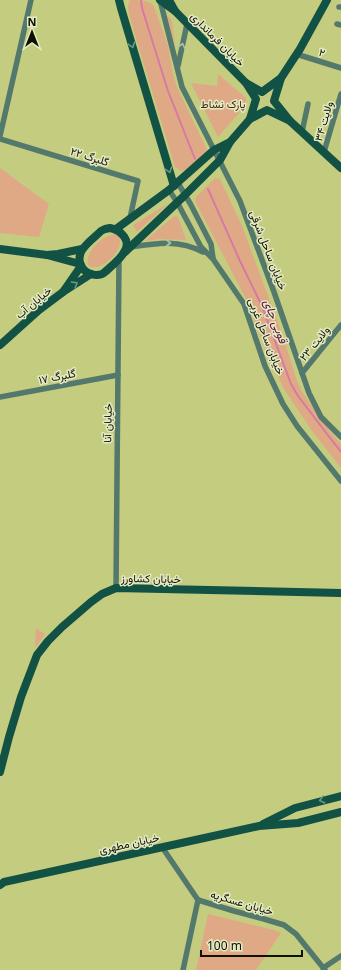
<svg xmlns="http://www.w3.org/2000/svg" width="341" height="970" viewBox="0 0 341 970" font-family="'Noto Sans',Vazirmatn,sans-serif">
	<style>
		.green { fill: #e0a986 }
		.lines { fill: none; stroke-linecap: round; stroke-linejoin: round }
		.stream { stroke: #d57ba1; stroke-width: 2 }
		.minor { stroke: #53786c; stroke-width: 5.5 }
		.secondary { stroke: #115244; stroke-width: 8 }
		.oneway { stroke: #70967e }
		.oneway2 { stroke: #b1c2a5 }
		.labels { text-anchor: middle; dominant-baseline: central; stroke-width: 3; stroke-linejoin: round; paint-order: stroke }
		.street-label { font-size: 11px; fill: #0f1100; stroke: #e4eac4 }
		.park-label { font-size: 11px; fill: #482710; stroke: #e4eac4 }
		.water-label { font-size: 12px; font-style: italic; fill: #600f3a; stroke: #e4eac4 }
	</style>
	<rect width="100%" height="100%" fill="#c4cc7f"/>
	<g class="green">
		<path d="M130 0C139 0 149 0 154 6L168 46 173 74 177 87 206 148V153L185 170 181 171 175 167 129 15 128 7Z"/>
		<polygon points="167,16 171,19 172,22 175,47"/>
		<polygon points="218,74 246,98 246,105 218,137 191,83 217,86"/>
		<polygon points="0,168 49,204 39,237 0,233"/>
		<polygon points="215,178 220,179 242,226 284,339 297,381 303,393 329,430 341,444 341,468 312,431 284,389 265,348 247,301 195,201 196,197"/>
		<polygon points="169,203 137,232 133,225"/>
		<polygon points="175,216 178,217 186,240 160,239 145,241 173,217"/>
		<path d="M114 234 119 237C124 248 108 265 97 267 82 270 88 255 93 248 98 241 106 236 114 234Z"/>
		<polygon points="36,628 45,634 35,648"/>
		<polygon points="208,914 274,930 281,933 256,970 196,970"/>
	</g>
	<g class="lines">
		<g class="stream">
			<polyline points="141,0 142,8 168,91 195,159"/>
			<polyline points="208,189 240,261 262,306 291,384 298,396 327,434 341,452"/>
		</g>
		<g class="minor">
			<polyline points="160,0 182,87 240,201 274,292 309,393 321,417 341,437"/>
			<polyline points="339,7 341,7"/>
			<polyline points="337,24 341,25"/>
			<polyline points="296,54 341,68"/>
			<polyline points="178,66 187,24"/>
			<polyline points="302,132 308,104"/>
			<polyline points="0,136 31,0"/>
			<polyline points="0,139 138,181 130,218"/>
			<polyline points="324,152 341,94"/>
			<polyline points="178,183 191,205 211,244 213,258"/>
			<polyline points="169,190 177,202 201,247 213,259 244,304 265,366 283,404 297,426 341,481"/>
			<path d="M130 247C156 243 179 239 203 252"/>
			<polyline points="302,373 341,325"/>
			<polyline points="0,397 118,375"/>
			<polyline points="116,588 119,258"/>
			<polyline points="162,847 198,900 234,911 264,919 284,925 296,934 325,970"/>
			<polyline points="323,968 341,956"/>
			<polyline points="183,970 198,900"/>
		</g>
		<g class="secondary">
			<polyline points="119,0 121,8 174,186"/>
			<polyline points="160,0 175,11 169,0"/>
			<polyline points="175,11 246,83"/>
			<polygon points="281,78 274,101 290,121 267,110 250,119 256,99 246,83 262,92"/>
			<polyline points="281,78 300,49 327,0"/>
			<polyline points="290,121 341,168"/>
			<polyline points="230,142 250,119"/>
			<path d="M110 228C121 230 132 241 124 252 122 257 117 260 114 264 110 267 106 272 102 274 94 277 84 273 81 265 74 251 92 240 101 231L105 229Z"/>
			<polyline points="116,229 169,190 214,150 230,142 220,160 185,195 125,252"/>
			<polyline points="0,249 47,255"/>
			<polyline points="80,264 47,255 58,254 82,249"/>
			<polyline points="81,266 63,292 91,274"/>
			<polyline points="0,345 39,310 63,292"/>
			<polyline points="0,772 9,737 21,697 37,655 48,641 62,627 91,602 102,594 116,588 341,593"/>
			<polyline points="263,824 295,808 341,796"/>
			<polyline points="0,885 4,882 259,826 298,823 341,812"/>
		</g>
	</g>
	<defs><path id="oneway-chevron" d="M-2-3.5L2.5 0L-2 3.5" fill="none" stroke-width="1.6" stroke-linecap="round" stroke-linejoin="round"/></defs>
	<g class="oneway">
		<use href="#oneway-chevron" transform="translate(132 45) rotate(73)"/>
		<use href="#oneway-chevron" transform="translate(169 170) rotate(73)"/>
		<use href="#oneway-chevron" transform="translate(75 284) rotate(-32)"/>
		<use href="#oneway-chevron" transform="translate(322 800) rotate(166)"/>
	</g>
	<g class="oneway2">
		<use href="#oneway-chevron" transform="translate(182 46) rotate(-77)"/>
		<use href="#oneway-chevron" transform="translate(168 243)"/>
	</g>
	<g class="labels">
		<g class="street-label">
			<text transform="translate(218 39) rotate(45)">خیابان فرمانداری</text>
			<text transform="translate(322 52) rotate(18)">۲</text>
			<text transform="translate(323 121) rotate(-74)">ولایت ۳۴</text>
			<text transform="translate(90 156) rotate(17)">گلبرگ ۲۲</text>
			<text transform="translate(269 250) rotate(69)">خیابان ساحل شرقی</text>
			<text transform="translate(33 302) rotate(-40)">خیابان آب</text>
			<text transform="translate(267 336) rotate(69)">خیابان ساحل غربی</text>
			<text transform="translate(314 343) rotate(-51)">ولایت ۲۳</text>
			<text transform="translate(57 376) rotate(-11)">گلبرگ ۱۷</text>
			<text transform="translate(107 423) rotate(-89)">خیابان آنا</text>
			<text transform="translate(151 578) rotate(1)">خیابان کشاورز</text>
			<text transform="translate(129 843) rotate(-12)">خیابان مطهری</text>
			<text transform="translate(242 902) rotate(16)">خیابان عسگریه</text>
		</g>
		<g class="park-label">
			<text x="223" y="103">پارک نشاط</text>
		</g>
		<g class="water-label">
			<text transform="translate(276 321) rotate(69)">قوبی چای</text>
		</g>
	</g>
	<g transform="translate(32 32)" stroke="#e4eac4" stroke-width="3" paint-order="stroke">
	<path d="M0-3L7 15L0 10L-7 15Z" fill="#0f1100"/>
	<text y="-6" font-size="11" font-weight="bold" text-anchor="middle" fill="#0f1100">N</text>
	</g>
	<path d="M201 950v6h101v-6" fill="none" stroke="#0f1100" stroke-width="2"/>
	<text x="207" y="950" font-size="12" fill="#0f1100" stroke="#e4eac4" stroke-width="3" paint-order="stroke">100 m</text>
</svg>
